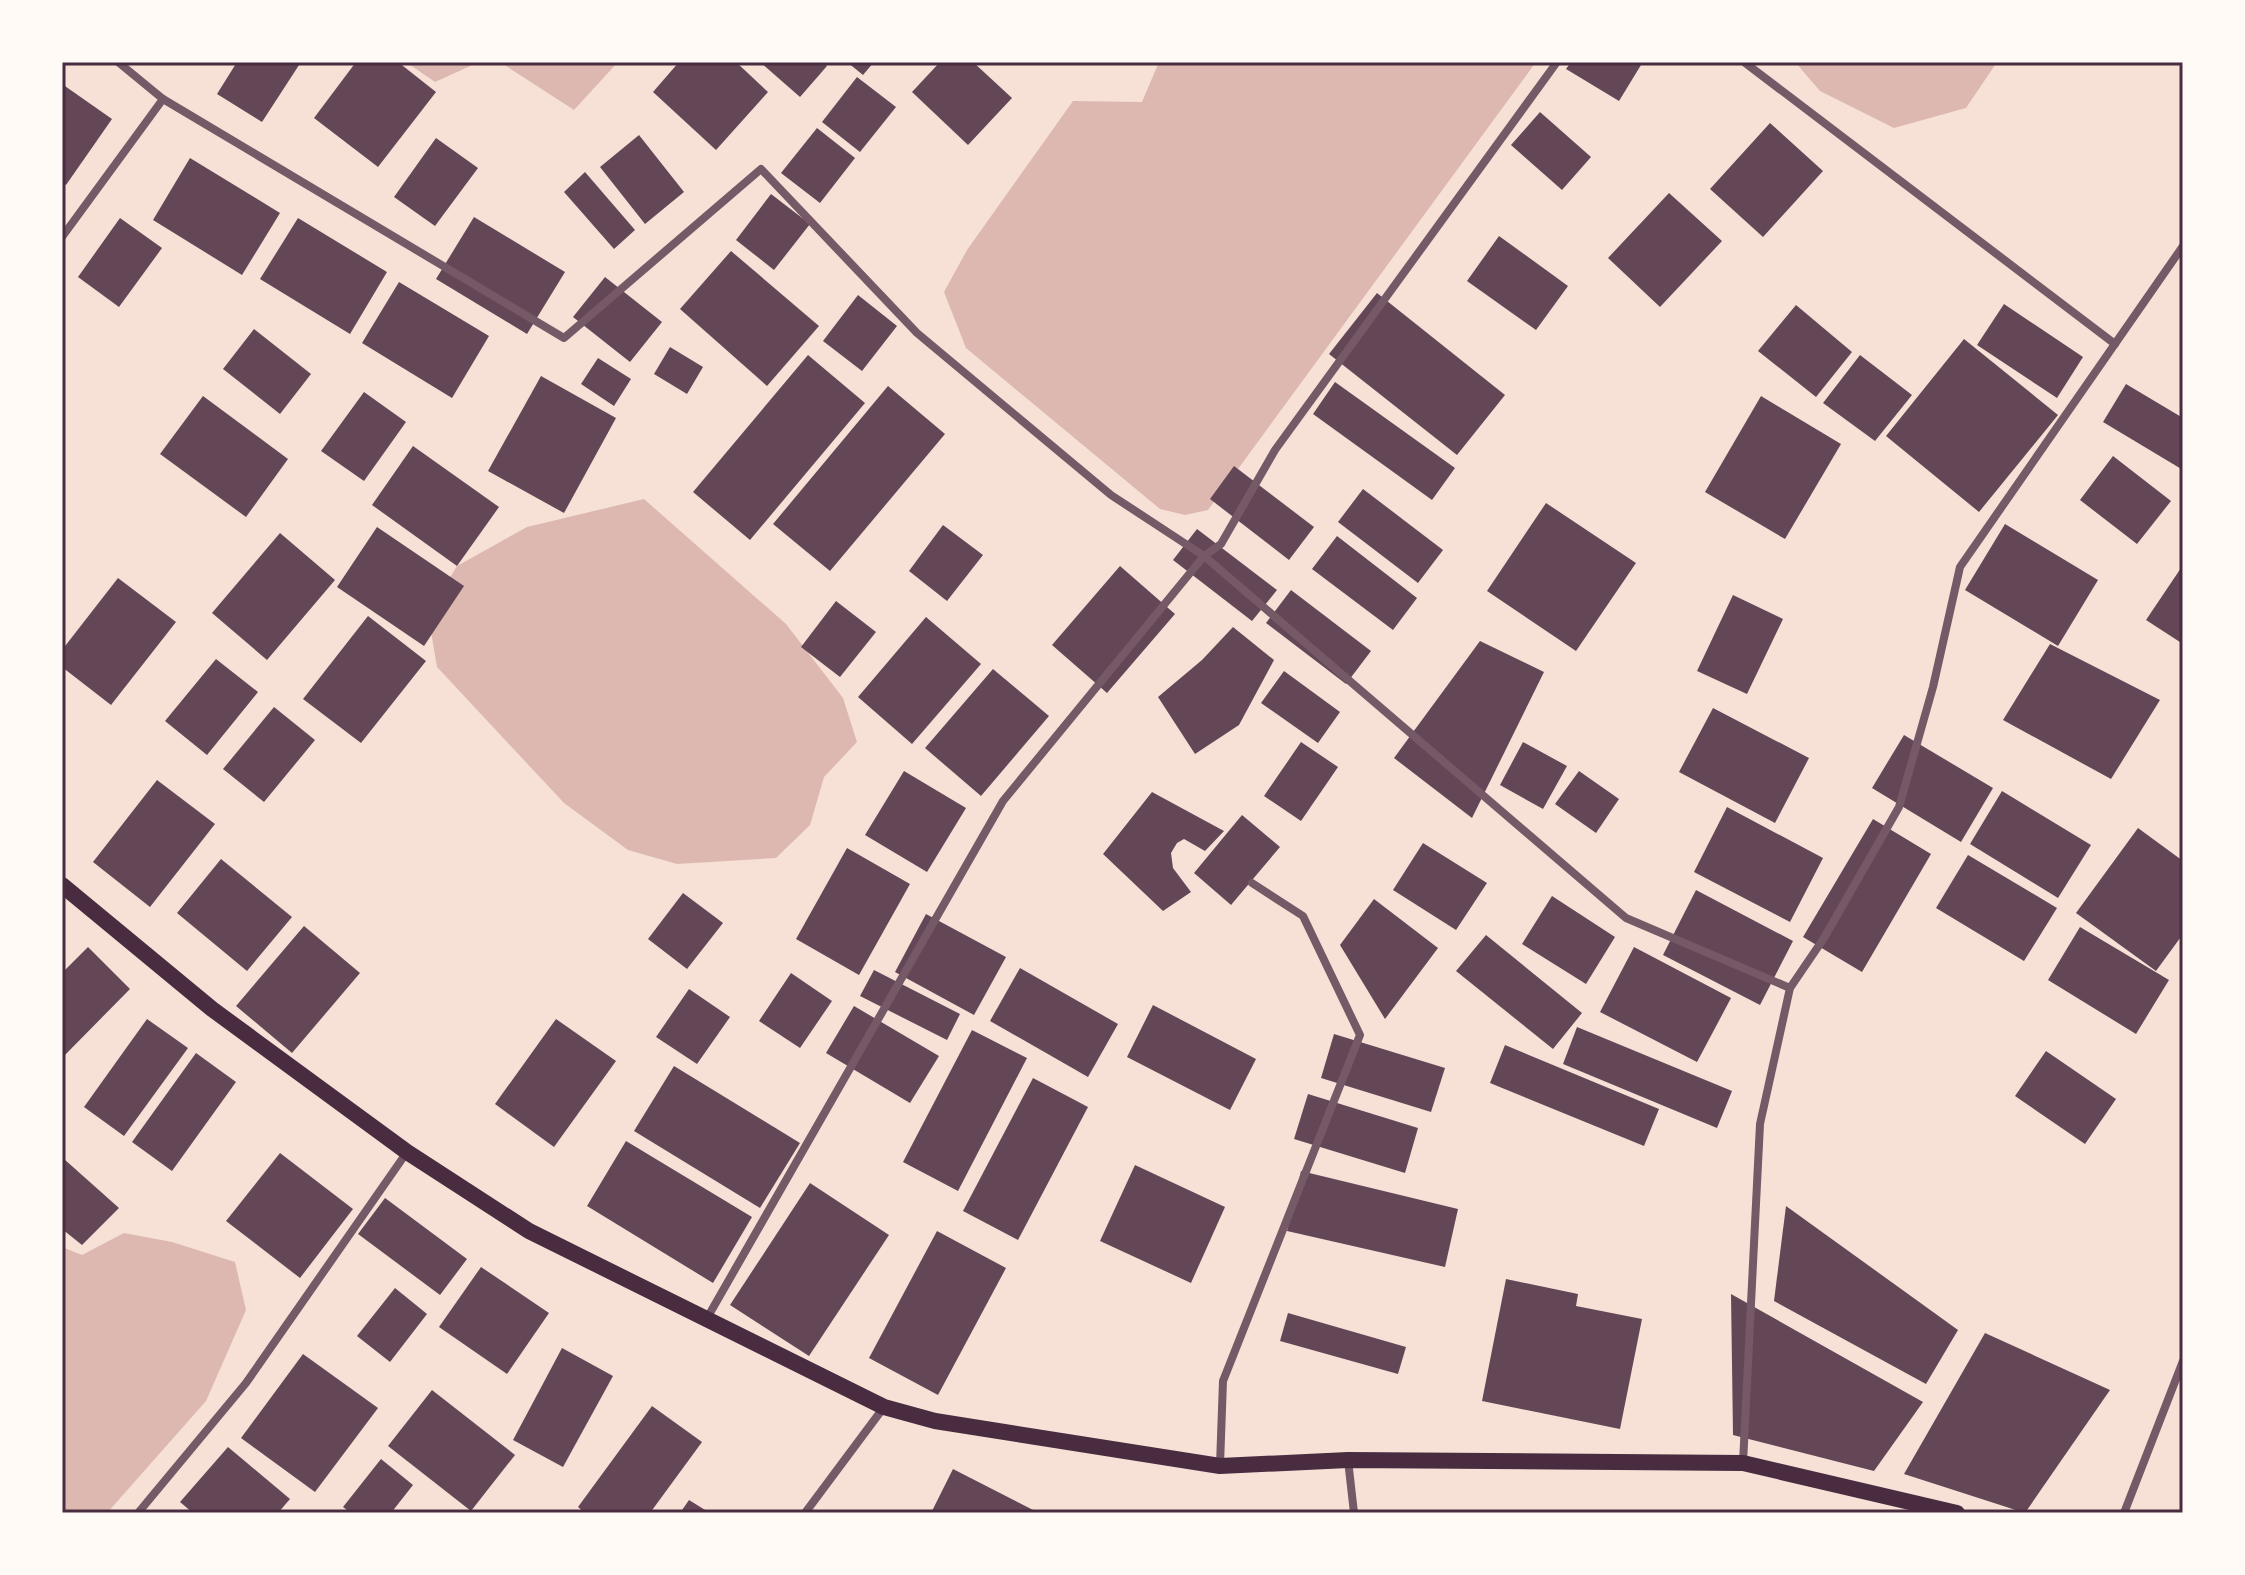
<svg xmlns="http://www.w3.org/2000/svg" width="2245" height="1575" viewBox="0 0 2245 1575" font-family="'DM Sans',sans-serif">
	<style>
		.water { fill: #dcb8b0 }
		.building { fill: #644757 }
		.lines { fill: none; stroke-linecap: round; stroke-linejoin: round }
		.minor { stroke: #755966; stroke-width: 8 }
		.secondary { stroke: #4a2c40; stroke-width: 16 }
		.neatline { fill: none; stroke: #4a2c40; stroke-width: 3 }
	</style>
	<rect width="100%" height="100%" fill="#f7e1d7"/>
	<g class="water">
		<polygon points="406,62 479,62 435,82"/>
		<polygon points="500,62 618,62 574,110"/>
		<polygon points="1159,62 1536,62 1208,510 1185,515 1160,509 966,348 944,292 967,250 1073,101 1142,102"/>
		<polygon points="1795,62 1997,62 1966,108 1894,128 1820,91"/>
		<polygon points="644,499 786,624 843,698 857,742 824,777 810,825 776,858 677,864 628,850 564,803 437,667 428,614 457,566 527,527"/>
		<polygon points="124,1233 172,1242 235,1262 246,1310 206,1401 107,1513 65,1513 62,1508 62,1247 82,1255"/>
	</g>
	<g class="building">
		<polygon points="237,62 301,62 262,122 217,94"/>
		<polygon points="356,62 398,62 436,92 378,167 314,118"/>
		<polygon points="679,62 736,62 768,92 716,150 653,92"/>
		<polygon points="760,62 822,62 827,66 800,97"/>
		<polygon points="847,62 874,62 863,75"/>
		<polygon points="940,62 973,62 1012,98 968,145 912,92"/>
		<polygon points="1571,62 1637,62 1641,65 1619,101 1566,69"/>
		<polygon points="857,77 896,107 860,152 822,122"/>
		<polygon points="62,84 112,119 66,185 62,182"/>
		<polygon points="1540,112 1591,157 1562,190 1511,145"/>
		<polygon points="1770,123 1823,171 1763,237 1710,189"/>
		<polygon points="817,128 855,158 820,203 781,173"/>
		<polygon points="639,135 684,192 645,224 600,167"/>
		<polygon points="436,138 478,168 435,226 394,197"/>
		<polygon points="190,158 280,213 242,275 153,220"/>
		<polygon points="585,172 635,230 614,249 564,192"/>
		<polygon points="1669,193 1722,241 1660,307 1608,258"/>
		<polygon points="771,194 810,224 774,270 736,240"/>
		<polygon points="474,217 565,272 527,334 436,279"/>
		<polygon points="120,218 162,248 119,307 78,277"/>
		<polygon points="298,218 387,272 350,334 260,279"/>
		<polygon points="1499,236 1568,286 1536,330 1467,281"/>
		<polygon points="731,251 819,326 767,386 680,309"/>
		<polygon points="605,277 662,322 630,362 573,317"/>
		<polygon points="399,282 489,336 452,398 362,343"/>
		<polygon points="1377,293 1505,395 1457,455 1329,354"/>
		<polygon points="858,295 897,326 862,371 823,341"/>
		<polygon points="2004,304 2083,357 2057,398 1977,345"/>
		<polygon points="1796,305 1852,352 1816,397 1758,351"/>
		<polygon points="254,329 311,374 280,414 223,369"/>
		<polygon points="1964,339 2058,415 1979,512 1886,436"/>
		<polygon points="670,347 703,367 687,394 654,374"/>
		<polygon points="808,355 865,403 750,540 693,492"/>
		<polygon points="1860,355 1912,395 1875,441 1823,403"/>
		<polygon points="598,358 631,379 614,406 581,384"/>
		<polygon points="541,376 616,418 564,513 488,471"/>
		<polygon points="1335,382 1455,468 1432,500 1313,414"/>
		<polygon points="2126,384 2183,418 2183,470 2103,422"/>
		<polygon points="888,386 945,434 830,571 773,524"/>
		<polygon points="364,392 406,422 364,481 321,451"/>
		<polygon points="203,396 288,459 246,517 160,454"/>
		<polygon points="1761,396 1841,444 1785,539 1705,492"/>
		<polygon points="413,446 499,507 457,566 372,505"/>
		<polygon points="2113,456 2171,501 2137,544 2080,500"/>
		<polygon points="1234,466 1314,527 1289,560 1210,499"/>
		<polygon points="1363,489 1443,550 1418,583 1338,522"/>
		<polygon points="1546,503 1636,563 1576,651 1487,591"/>
		<polygon points="2005,524 2098,580 2058,646 1965,590"/>
		<polygon points="943,525 983,555 947,601 909,571"/>
		<polygon points="377,527 464,586 424,646 337,587"/>
		<polygon points="1197,529 1277,590 1252,621 1173,560"/>
		<polygon points="280,533 335,580 267,660 212,613"/>
		<polygon points="1337,536 1417,598 1393,630 1312,569"/>
		<polygon points="2183,565 2183,644 2146,620"/>
		<polygon points="1120,566 1175,614 1107,693 1052,645"/>
		<polygon points="118,578 176,622 111,705 62,667 62,650"/>
		<polygon points="1291,590 1371,651 1346,684 1266,623"/>
		<polygon points="1733,595 1783,619 1747,694 1697,671"/>
		<polygon points="836,601 876,632 840,677 801,647"/>
		<polygon points="368,616 426,661 361,743 303,699"/>
		<polygon points="926,617 981,664 912,744 858,697"/>
		<polygon points="1233,627 1274,660 1239,725 1195,754 1158,697 1202,660"/>
		<polygon points="1480,641 1544,672 1472,818 1394,758"/>
		<polygon points="2050,644 2160,700 2111,779 2003,720"/>
		<polygon points="216,659 258,692 207,755 165,721"/>
		<polygon points="993,669 1049,716 981,796 925,748"/>
		<polygon points="1284,671 1340,712 1318,743 1261,703"/>
		<polygon points="274,707 315,740 264,802 223,769"/>
		<polygon points="1713,708 1809,758 1775,823 1679,772"/>
		<polygon points="1904,735 1993,788 1961,842 1872,788"/>
		<polygon points="1301,742 1338,767 1301,821 1264,796"/>
		<polygon points="1523,742 1567,766 1543,809 1500,785"/>
		<polygon points="904,771 966,808 927,872 865,835"/>
		<polygon points="1579,771 1619,799 1596,833 1555,804"/>
		<polygon points="157,780 215,824 150,907 93,862"/>
		<polygon points="2002,791 2091,845 2058,898 1970,844"/>
		<polygon points="1152,792 1224,831 1205,851 1184,839 1177,843 1171,853 1173,868 1191,892 1163,911 1103,854"/>
		<polygon points="1727,807 1823,858 1790,922 1694,872"/>
		<polygon points="1242,815 1280,847 1231,905 1194,873"/>
		<polygon points="1873,819 1931,854 1862,972 1803,937"/>
		<polygon points="2138,828 2183,861 2183,934 2156,971 2076,913"/>
		<polygon points="1423,843 1487,883 1456,930 1393,890"/>
		<polygon points="847,848 910,884 859,975 796,939"/>
		<polygon points="1968,855 2057,908 2024,961 1936,908"/>
		<polygon points="221,859 292,917 247,971 177,913"/>
		<polygon points="1696,890 1793,941 1760,1005 1663,955"/>
		<polygon points="683,893 723,923 687,969 648,939"/>
		<polygon points="1552,896 1615,937 1586,984 1522,944"/>
		<polygon points="1374,899 1438,948 1385,1019 1340,945"/>
		<polygon points="926,914 1006,957 974,1015 895,972"/>
		<polygon points="304,926 360,973 292,1053 236,1006"/>
		<polygon points="2080,927 2169,980 2136,1034 2048,980"/>
		<polygon points="1486,935 1582,1013 1553,1049 1456,971"/>
		<polygon points="88,947 130,989 62,1058 62,973"/>
		<polygon points="1634,947 1731,998 1697,1062 1600,1012"/>
		<polygon points="1020,968 1118,1024 1088,1077 990,1021"/>
		<polygon points="874,970 960,1014 947,1040 860,996"/>
		<polygon points="791,973 832,1001 800,1048 759,1021"/>
		<polygon points="689,989 730,1017 697,1064 656,1037"/>
		<polygon points="1153,1005 1256,1059 1230,1110 1127,1057"/>
		<polygon points="854,1006 939,1056 910,1103 826,1053"/>
		<polygon points="147,1019 188,1048 124,1136 84,1107"/>
		<polygon points="556,1019 616,1061 554,1147 495,1104"/>
		<polygon points="1577,1027 1732,1091 1717,1128 1563,1064"/>
		<polygon points="972,1030 1027,1058 958,1191 903,1162"/>
		<polygon points="1334,1034 1445,1068 1431,1112 1321,1078"/>
		<polygon points="1505,1045 1659,1109 1644,1146 1490,1083"/>
		<polygon points="2046,1051 2116,1099 2085,1144 2015,1096"/>
		<polygon points="196,1053 236,1082 172,1171 132,1142"/>
		<polygon points="674,1066 800,1143 760,1208 634,1131"/>
		<polygon points="1033,1078 1088,1107 1018,1240 963,1211"/>
		<polygon points="1308,1094 1418,1128 1405,1173 1294,1139"/>
		<polygon points="626,1141 752,1217 713,1283 587,1206"/>
		<polygon points="280,1153 353,1209 300,1278 226,1221"/>
		<polygon points="64,1159 119,1208 82,1245 62,1229"/>
		<polygon points="1135,1165 1225,1207 1191,1283 1100,1241"/>
		<polygon points="1301,1171 1458,1209 1445,1267 1287,1231"/>
		<polygon points="810,1183 889,1235 809,1356 730,1305"/>
		<polygon points="385,1198 467,1259 440,1295 358,1234"/>
		<polygon points="1786,1206 1958,1330 1926,1384 1774,1301"/>
		<polygon points="937,1231 1006,1268 938,1395 869,1358"/>
		<polygon points="481,1267 549,1313 507,1374 439,1327"/>
		<polygon points="1506,1279 1578,1294 1576,1306 1642,1319 1620,1429 1482,1401"/>
		<polygon points="395,1288 427,1314 390,1362 357,1336"/>
		<polygon points="1731,1294 1923,1402 1874,1471 1733,1435"/>
		<polygon points="1288,1313 1406,1347 1398,1374 1280,1341"/>
		<polygon points="1985,1333 2110,1390 2025,1513 1904,1474"/>
		<polygon points="562,1348 613,1376 563,1467 513,1440"/>
		<polygon points="303,1354 378,1408 315,1492 241,1438"/>
		<polygon points="432,1390 515,1455 471,1511 388,1446"/>
		<polygon points="652,1406 702,1442 650,1513 585,1513 578,1507"/>
		<polygon points="228,1447 290,1499 278,1513 193,1513 180,1502"/>
		<polygon points="381,1459 413,1485 391,1513 351,1513 343,1507"/>
		<polygon points="953,1469 1039,1513 931,1513"/>
		<polygon points="689,1500 710,1513 680,1513"/>
	</g>
	<g class="lines">
		<g class="minor">
			<polyline points="118,62 163,99"/>
			<polyline points="1557,62 1275,450 1221,544 1204,556 1626,918 1790,988"/>
			<polyline points="1744,62 2115,344"/>
			<polyline points="62,237 163,99 564,338 761,169 917,333 1111,495 1204,556 1003,801 706,1320"/>
			<polyline points="1348,1460 1354,1513"/>
			<polyline points="1743,1463 1760,1124 1790,988 1824,938 1899,807 1933,687 1960,567 2183,246"/>
			<polyline points="1220,1465 1223,1381 1360,1035 1303,916 1252,883"/>
			<polyline points="138,1513 246,1383 407,1152"/>
			<polyline points="805,1513 884,1407"/>
			<polyline points="2124,1513 2183,1361"/>
		</g>
		<polyline class="secondary" points="62,885 212,1009 407,1152 529,1231 884,1407 935,1421 1220,1466 1348,1460 1743,1463 1957,1513"/>
	</g>
	<rect width="2245" height="1575" fill="none" stroke="#fffaf5" stroke-width="128"/>
	<rect x="64" y="64" width="2117" height="1447" class="neatline"/>
</svg>
